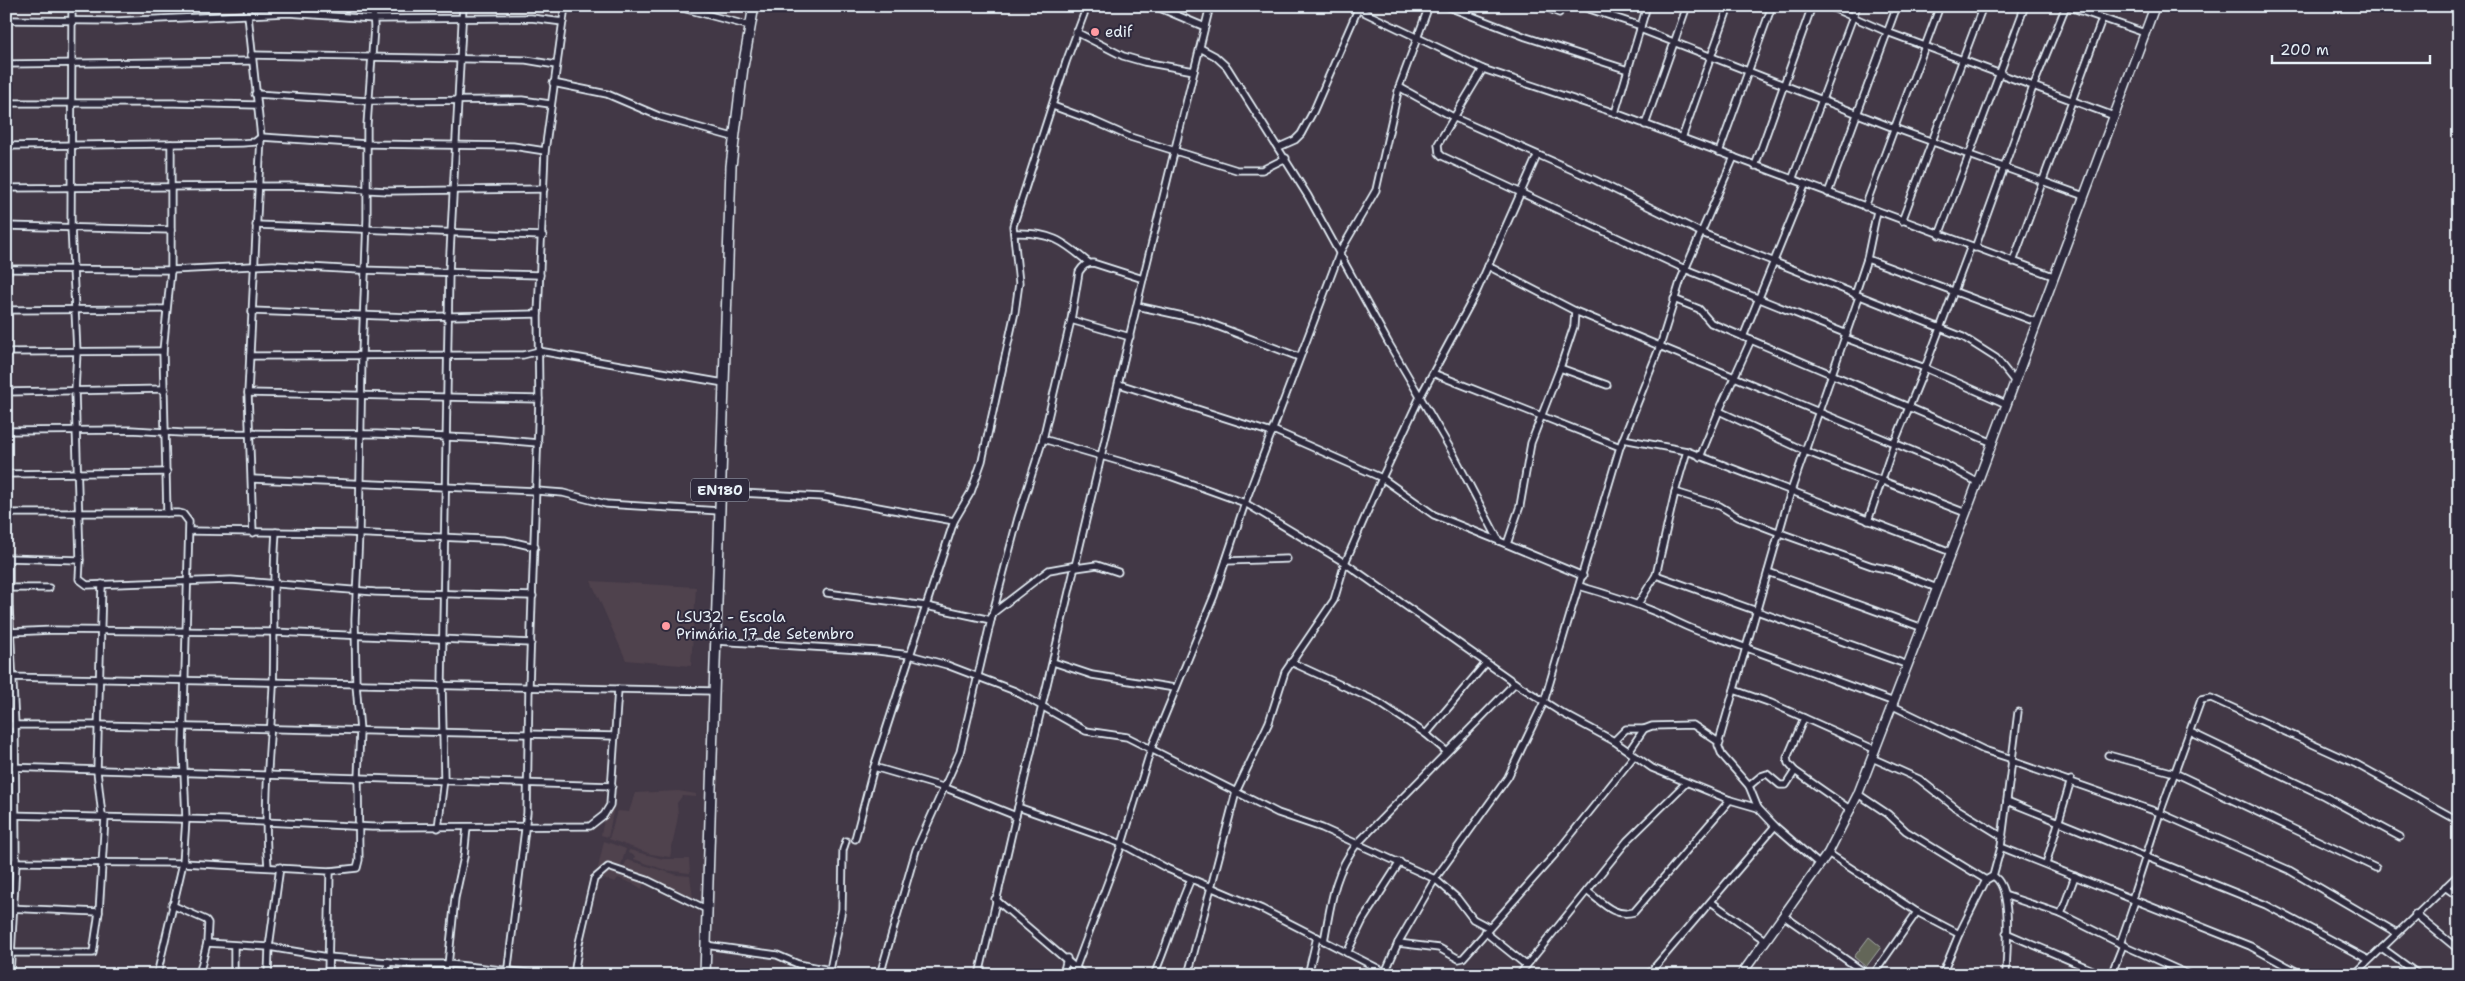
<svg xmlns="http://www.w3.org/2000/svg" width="2465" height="981" viewBox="0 0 2465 981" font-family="'Shantell Sans',sans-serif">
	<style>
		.built { fill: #50424d }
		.green { fill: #636658; stroke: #a6aca8 }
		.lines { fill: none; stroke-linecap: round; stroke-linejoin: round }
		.street-casing { stroke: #e8f1f8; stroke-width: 9 }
		.secondary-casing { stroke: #e8f1f8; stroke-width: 11 }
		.primary-casing { stroke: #e8f1f8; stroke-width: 12 }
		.street { stroke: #2f2a3d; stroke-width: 5.5 }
		.secondary { stroke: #2f2a3d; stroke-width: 8 }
		.primary { stroke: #2f2a3d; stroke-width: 9 }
		.poi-dot { fill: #ff9aa2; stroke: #2f2a3d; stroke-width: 2 }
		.labels { text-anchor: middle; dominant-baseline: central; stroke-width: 4; stroke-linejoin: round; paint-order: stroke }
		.shield { fill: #2f2a3d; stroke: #b0b5c0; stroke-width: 1 }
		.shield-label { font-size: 14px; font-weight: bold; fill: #e8f1f8 }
		.poi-label { font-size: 15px; fill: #e8f1f8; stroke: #2f2a3d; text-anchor: start }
	</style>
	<rect width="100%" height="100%" fill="#423846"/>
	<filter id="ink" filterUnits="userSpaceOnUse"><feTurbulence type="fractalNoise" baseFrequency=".02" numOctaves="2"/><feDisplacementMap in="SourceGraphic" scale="10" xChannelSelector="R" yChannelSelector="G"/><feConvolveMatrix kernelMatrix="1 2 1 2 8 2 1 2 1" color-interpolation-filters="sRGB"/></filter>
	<g filter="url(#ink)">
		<g class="built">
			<polygon points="591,581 696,587 691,666 626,660"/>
			<polygon points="612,791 615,792 614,807 608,837 601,835 605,815 609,814 611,808"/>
			<polygon points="678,791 696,794 696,797 682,796 677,803 678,816 670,857 651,854 609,839 617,811 629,812 635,793"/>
			<polygon points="604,841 626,849 620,868 607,864 601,870 598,868"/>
			<polygon points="629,850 663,859 689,859 690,873 665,870 634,859 635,856 628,853"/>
			<polygon points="627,860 677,875 690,876 693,898 622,870"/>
			<polygon points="608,869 644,880 642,889 636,885 618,878 615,882 599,877"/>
		</g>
		<polygon class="green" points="1869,937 1881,947 1866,967 1854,957"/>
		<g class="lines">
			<defs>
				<g id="street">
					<polyline points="72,6 71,226 77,352 75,391 80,560"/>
					<polyline points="247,6 261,137 248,393 253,533"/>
					<polyline points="675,6 750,26"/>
					<polyline points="1155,6 1205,27"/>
					<polyline points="1351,6 1483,69 1615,113 2053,276"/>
					<polyline points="1446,6 1526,37 1628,70"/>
					<polyline points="1543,6 1559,13"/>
					<polyline points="1580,6 1641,26"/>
					<polyline points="1828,6 1887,32 2114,116"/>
					<polyline points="2067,6 2145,33"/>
					<polyline points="6,20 116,21 288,13 374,19 531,18 563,22"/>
					<polyline points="1640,29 1894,128 2084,196"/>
					<polyline points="1076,32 1123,56 1144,62 1194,71"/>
					<polyline points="1200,48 1215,56 1227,67 1308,196 1388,342 1454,455 1499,541 1583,576"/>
					<polyline points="251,55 526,60 556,65"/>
					<polyline points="6,64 252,61"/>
					<polyline points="1483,69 1438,144 1439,153 1442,156 1685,269 1847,334"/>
					<polyline points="553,83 607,94 661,117 733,137"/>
					<polyline points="1399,87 1455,118 1595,180 1702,233 1963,337 1996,358 2015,382"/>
					<polyline points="255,94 368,101 522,100 550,104"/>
					<polyline points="6,103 174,103 256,105"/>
					<polyline points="1053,106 1096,122 1130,137 1237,170 1262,170 1286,158"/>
					<polyline points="1615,113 1647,6"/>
					<polyline points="1645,125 1687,6"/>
					<polyline points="1682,138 1729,6"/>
					<polyline points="6,146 242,143 255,142 261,137 367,144 513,146 545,151"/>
					<polyline points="1279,147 1295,140 1301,134 1314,110 1358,9"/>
					<polyline points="1719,152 1772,6"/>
					<polyline points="1755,166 1812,6"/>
					<polyline points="1792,180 1857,6"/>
					<polyline points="6,188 296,186 388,191 544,189"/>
					<polyline points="1828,193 1897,6"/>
					<polyline points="1865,207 1940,6"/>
					<polyline points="1902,221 1983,6"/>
					<polyline points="256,225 543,236"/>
					<polyline points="6,226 171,230"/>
					<path d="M1014 233C1050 232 1062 240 1089 263"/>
					<polyline points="1939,235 2025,6"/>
					<polyline points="1975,248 2033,87 2066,6"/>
					<polyline points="1867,259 2036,322"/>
					<polyline points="2013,262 2102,19"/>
					<polyline points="1488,266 1575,311 1942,463 1977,482"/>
					<polyline points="6,269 171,270 273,265 359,270 540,275"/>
					<polyline points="1855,295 1867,259 1877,211"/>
					<polyline points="1674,299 1699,309 1711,323 1993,443"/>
					<polyline points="1137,306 1201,320 1299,357"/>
					<polyline points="6,310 166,309"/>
					<polyline points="252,311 409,317 538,314"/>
					<polyline points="1071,320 1130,337"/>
					<polyline points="1743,337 1805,185"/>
					<polyline points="1845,338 1925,368 2006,404"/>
					<polyline points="1751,340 1719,411 1805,451 1966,513"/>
					<polyline points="6,352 163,351"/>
					<polyline points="250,356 523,355 539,351 724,383"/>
					<polyline points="1560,368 1574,326 1575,311"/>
					<polyline points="1435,374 1620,447"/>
					<polyline points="1119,384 1272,433"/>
					<polyline points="6,392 165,389"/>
					<polyline points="248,393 539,399"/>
					<polyline points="1273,430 1382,478 1434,515 1499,541"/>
					<polyline points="6,431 131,430 182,433 377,434 492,439 538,443"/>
					<polyline points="1043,439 1170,476 1245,503 1345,563 1515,683 1562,713 1614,741 1652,768 1730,800 1758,808"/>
					<polyline points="1623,439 1687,451 1951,552"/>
					<polyline points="1700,457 1719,411"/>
					<polyline points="6,474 167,472"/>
					<polyline points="252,479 537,491 563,493 606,504 720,511"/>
					<polyline points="720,492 823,497 954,521"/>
					<polyline points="1675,492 1720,506 1738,517 1780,533 1872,566 1891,570 1937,588"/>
					<polyline points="6,513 179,513 183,514 189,522 183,748 186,819 183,863 157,975"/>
					<polyline points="167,513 163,351 171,270 171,144"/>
					<polyline points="1868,521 1894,444 1925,368 1971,246"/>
					<polyline points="190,531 349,533 505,540 535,547"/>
					<polyline points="1507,544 1520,506 1531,443 1560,368 1607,385"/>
					<polyline points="6,558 80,560 79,579 87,585 231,580 375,592 533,596"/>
					<polyline points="9,559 9,605 15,725 16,862 10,975"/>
					<polyline points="1226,561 1287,559"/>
					<polyline points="1076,568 1097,565 1118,572"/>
					<polyline points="1768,572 1923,628"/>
					<polyline points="1656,575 1908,665"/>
					<path d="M1579 586C1604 593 1629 601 1653 611 1673 619 1693 632 1714 636L1894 702"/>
					<polyline points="8,588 49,588"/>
					<polyline points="827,593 926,606 954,521 971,492 982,461 1015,312 1019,283 1013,226 1066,62 1087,6"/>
					<polyline points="1638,604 1656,575 1675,492 1687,451"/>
					<polyline points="993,613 1049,570 1077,565"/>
					<polyline points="10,632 54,630 273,632 531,643"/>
					<polyline points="716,641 878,651 910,655 947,665 1015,691 1086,731 1127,737 1278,813 1322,828 1435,879 1457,898 1473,919 1488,927"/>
					<polyline points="1053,662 1092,675 1175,688"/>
					<polyline points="1291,662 1378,702 1426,734"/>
					<polyline points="6,677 714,691"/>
					<polyline points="1734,690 1771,703 1876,750"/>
					<polyline points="1893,706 1984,750 2012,759"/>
					<polyline points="1804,718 1787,758 1788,763 1795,771 1851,810"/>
					<polyline points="6,725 98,725 615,736"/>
					<polyline points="2190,732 2324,796 2400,837"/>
					<polyline points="1614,741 1626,729 1644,729"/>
					<polyline points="1446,751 1426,734 1486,663"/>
					<polyline points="1629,751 1644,729 1652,726 1693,725 1720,743"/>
					<polyline points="2108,755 2175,773 2376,868"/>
					<polyline points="1872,758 1919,779 1956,808 2003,837"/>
					<polyline points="2011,761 2160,813 2289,870 2397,933"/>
					<polyline points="6,767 612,786"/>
					<polyline points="874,767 946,788 1016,816"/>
					<polyline points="1749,786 1761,776 1767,774 1780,785 1786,785 1795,771"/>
					<polyline points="1858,794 1888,814 1906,831 1986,880"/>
					<polyline points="2007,801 2266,905 2369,960"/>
					<polyline points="6,815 224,820 372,827 590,826 604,815 610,805 618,689"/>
					<polyline points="1775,826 1820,865"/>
					<polyline points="438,828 444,779 442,685 449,272 463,6"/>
					<polyline points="855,839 874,767 926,606 991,620"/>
					<polyline points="2001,847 2250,946 2303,975"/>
					<polyline points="1828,853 1917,912 1959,934"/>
					<polyline points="6,862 183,863 330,871 328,975"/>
					<polyline points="2046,864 2071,780"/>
					<path d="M268 867C263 808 270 747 273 688 275 636 272 584 276 532"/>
					<polyline points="330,871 357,868 359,860 358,778 360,731 356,684 355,620 359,533 362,355 367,219 367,125 374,27 373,6"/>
					<path d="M1993 876C2014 886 2006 953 2006 975"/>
					<polyline points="2445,887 2459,897"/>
					<path d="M1587 891C1602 902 1614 918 1634 912L1730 800"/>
					<polyline points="2007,896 2061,914 2123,945 2190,975"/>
					<polyline points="995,899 1084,975"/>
					<polyline points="2132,899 2160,813 2201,700 2211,698 2356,764 2459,821"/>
					<polyline points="1711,902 1766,941"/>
					<polyline points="172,905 206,920 208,923 207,943 199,975"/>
					<polyline points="6,908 99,912"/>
					<polyline points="2061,914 2075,876"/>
					<polyline points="2415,914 2459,950"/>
					<polyline points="1784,916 1868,975"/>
					<polyline points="1485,932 1526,965"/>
					<polyline points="2006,933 2104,975"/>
					<path d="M1324 941C1331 905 1333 875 1356 845L1515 683"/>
					<polyline points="207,943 269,947 328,957 412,964 448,964 546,975"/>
					<polyline points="1398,943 1439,948 1459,959 1463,958 1558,851 1634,756"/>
					<polyline points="2120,944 2135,901"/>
					<polyline points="705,945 777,955 798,964 830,970"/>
					<polyline points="2382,948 2419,975"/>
					<polyline points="6,953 93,953 99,912 105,818 102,815 97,771 102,584"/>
					<polyline points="1347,953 1363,920 1400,862"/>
					<polyline points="1076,967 1122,844 1018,807 1143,279 1210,6"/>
					<polyline points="1385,972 1262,909 1168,869 1122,844 1151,749 1214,596 1245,503 1340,252 1376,190 1399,87 1429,6"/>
					<polyline points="234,975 234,946"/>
					<polyline points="268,975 269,947 280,867"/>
					<polyline points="387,975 388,962"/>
					<polyline points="447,975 455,898 464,857 467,827"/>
					<polyline points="507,975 527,813 529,687 539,399 538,314 545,151 565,6"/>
					<polyline points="574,975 579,943 594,879 608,867 647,880 708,910"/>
					<polyline points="829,975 842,909 843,850 846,841"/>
					<path d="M880 975 916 850 960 752 991 620 1018 518 1043 439 1071 320 1079 272C1083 266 1086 263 1093 263L1143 279"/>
					<polyline points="979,975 1018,807"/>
					<polyline points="1063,975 1067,958"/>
					<path d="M1154 975C1168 943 1177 910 1191 879"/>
					<polyline points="1188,975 1236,792 1269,722 1285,672 1334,600 1345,563 1382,478 1420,397 1477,291 1537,156"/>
					<polyline points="1308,975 1317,937"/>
					<polyline points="1384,975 1398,943 1435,879 1508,777 1544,702 1620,447 1660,346 1681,279 1734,157"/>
					<polyline points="1519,975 1627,841 1686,783"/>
					<polyline points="1648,975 1775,826 1758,808 1749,786 1722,755 1718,745 1791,491 1859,297"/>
					<polyline points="1873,975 1917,912"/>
					<polyline points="1942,975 1959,934 1986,880 1993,876 2001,847 2018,712"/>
					<polyline points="2111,975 2123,945"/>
					<polyline points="2354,975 2459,874"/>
				</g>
				<polyline id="secondary" points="1741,975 1828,853 1858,794 1966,513 2155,6"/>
				<polyline id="primary" points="705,975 731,166 743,67 754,6"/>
			</defs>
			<use href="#street" class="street-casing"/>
			<use href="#secondary" class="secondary-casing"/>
			<use href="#primary" class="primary-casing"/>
			<use href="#street" class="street"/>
			<use href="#secondary" class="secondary"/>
			<use href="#primary" class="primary"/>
		</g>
	</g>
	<g class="poi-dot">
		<circle cx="1095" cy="32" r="5"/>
		<circle cx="666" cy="626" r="5"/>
	</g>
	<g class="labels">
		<rect class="shield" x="691" y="478.5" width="58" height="23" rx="4"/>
		<g class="shield-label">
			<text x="720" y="490">EN180</text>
		</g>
		<g class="poi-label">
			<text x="1105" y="32">edif</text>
			<text x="676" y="617">LSU32 - Escola<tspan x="676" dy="17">Primária 17 de Setembro</tspan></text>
		</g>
	</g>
	<rect width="2465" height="981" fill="none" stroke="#2f2a3d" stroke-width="25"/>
	<rect x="12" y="12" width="2440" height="956" fill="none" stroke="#e8f1f8" stroke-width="2" filter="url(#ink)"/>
	<path d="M2272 55v8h158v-8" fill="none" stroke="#e8f1f8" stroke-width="2.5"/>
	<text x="2280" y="55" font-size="15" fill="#e8f1f8" stroke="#2f2a3d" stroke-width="4" paint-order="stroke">200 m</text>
</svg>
